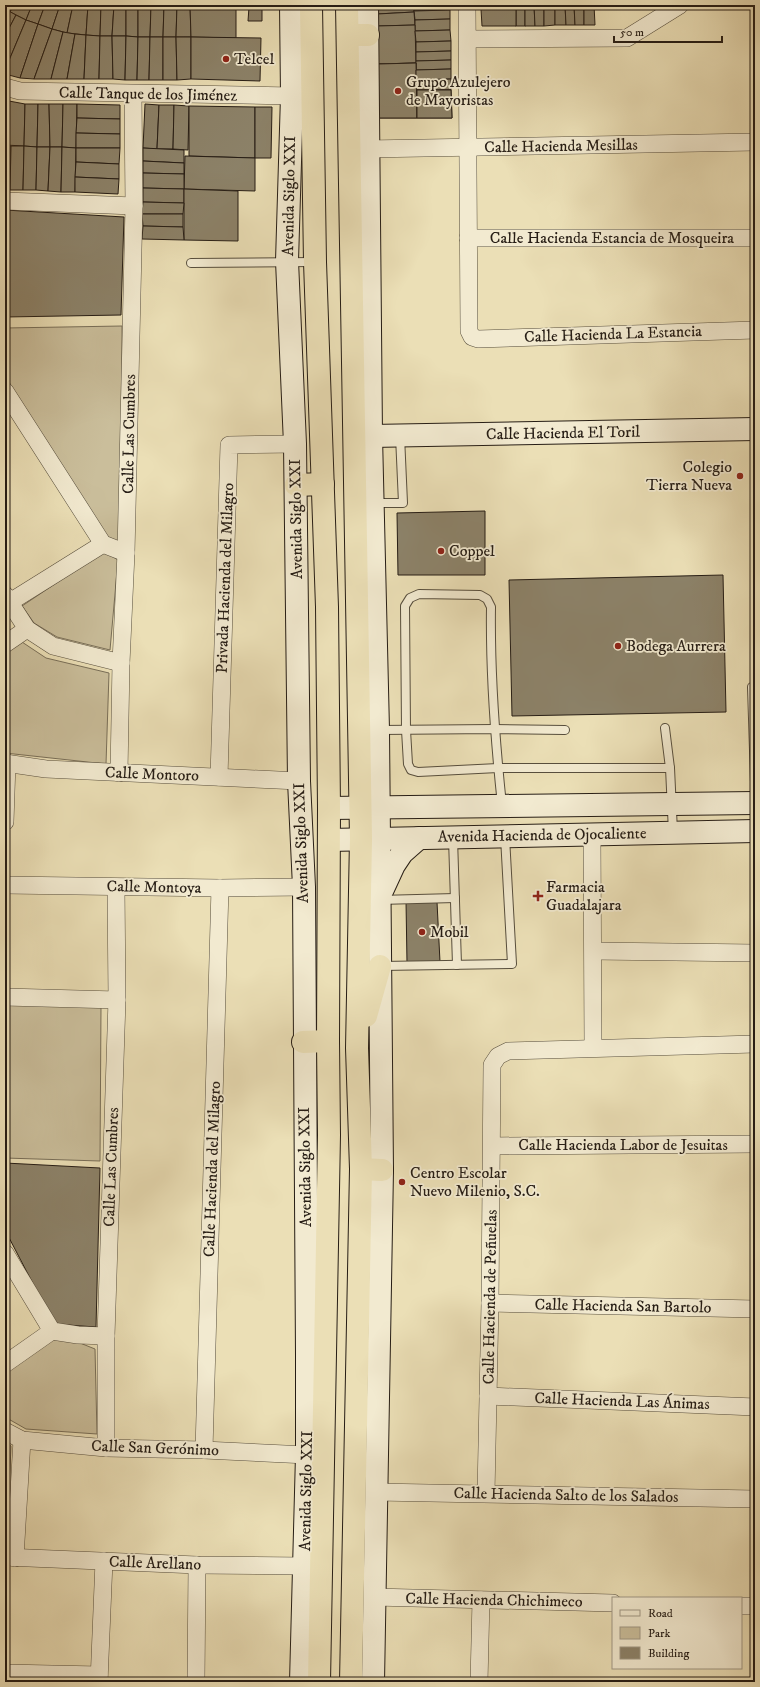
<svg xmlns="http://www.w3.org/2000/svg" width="760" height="1687" viewBox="0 0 760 1687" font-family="'IM FELL DW Pica',serif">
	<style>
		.green { fill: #cabe9b; stroke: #786e58 }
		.building { fill: #8c8269; stroke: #261d15 }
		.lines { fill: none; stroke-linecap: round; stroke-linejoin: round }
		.lane-casing { stroke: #574e3d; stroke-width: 10 }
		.street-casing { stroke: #574e3d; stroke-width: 18 }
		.secondary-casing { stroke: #261d15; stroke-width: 24 }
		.highway-casing { stroke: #261d15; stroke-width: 24 }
		.lane { stroke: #f2ead0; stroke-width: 8 }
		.street { stroke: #f2ead0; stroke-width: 17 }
		.secondary { stroke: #f2ead0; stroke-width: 22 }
		.highway { stroke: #ebdfb6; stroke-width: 22 }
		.poi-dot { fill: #8f2418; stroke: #f2ead0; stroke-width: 1.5 }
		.labels { text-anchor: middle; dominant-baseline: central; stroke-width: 3.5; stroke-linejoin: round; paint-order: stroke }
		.poi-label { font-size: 16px; fill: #261d15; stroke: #f2ead0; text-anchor: start }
		.street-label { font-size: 16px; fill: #261d15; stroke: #f2ead0 }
	</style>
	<rect width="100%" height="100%" fill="#ebdfb6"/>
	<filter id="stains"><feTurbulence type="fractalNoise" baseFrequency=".005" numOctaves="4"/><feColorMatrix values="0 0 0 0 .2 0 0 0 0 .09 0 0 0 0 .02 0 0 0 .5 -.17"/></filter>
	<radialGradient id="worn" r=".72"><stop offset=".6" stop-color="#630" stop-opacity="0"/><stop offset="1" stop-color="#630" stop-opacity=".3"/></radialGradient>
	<g class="green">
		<polygon points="122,326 122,543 108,537 5,376 5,328"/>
		<polygon points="104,551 118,560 110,650 57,637 34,623 22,606"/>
		<polygon points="22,642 46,658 109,673 106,764 5,753 5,654"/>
		<polygon points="5,1005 101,1007 100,1161 5,1158"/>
		<polygon points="55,1333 95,1349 97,1434 26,1429 5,1417 5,1372"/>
		<polygon points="5,1442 11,1446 7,1546 5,1546"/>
	</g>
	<g class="building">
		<polygon points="5,5 14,5 10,12 5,9"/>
		<polygon points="14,5 32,5 26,20 10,12"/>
		<polygon points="32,5 45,5 38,24 26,20"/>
		<polygon points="45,5 60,5 52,29 38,24"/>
		<polygon points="60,5 73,5 67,33 52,29"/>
		<polygon points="73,5 88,5 86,35 67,33"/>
		<polygon points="88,5 101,5 100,36 86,35"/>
		<polygon points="101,5 114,5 112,36 100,36"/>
		<polygon points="114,5 126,5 126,36 112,36"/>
		<polygon points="126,5 138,5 138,37 126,36"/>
		<polygon points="138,5 151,5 150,37 138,37"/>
		<polygon points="151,5 164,5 163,37 150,37"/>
		<polygon points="164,5 177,5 176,37 163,37"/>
		<polygon points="177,5 190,5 191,37 176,37"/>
		<polygon points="190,5 236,5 236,38 191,37"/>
		<polygon points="377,5 414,5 414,12 377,14"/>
		<polygon points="414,5 450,5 450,10 414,11"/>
		<polygon points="481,5 516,5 516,8 481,9"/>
		<rect x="516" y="5" width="9" height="21"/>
		<polygon points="525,5 534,5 535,26 525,26"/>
		<polygon points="534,5 544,5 544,26 535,26"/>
		<polygon points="544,5 555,5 555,25 544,26"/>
		<polygon points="555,5 565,5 566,25 555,25"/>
		<polygon points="565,5 574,5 575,25 566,25"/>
		<polygon points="574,5 584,5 584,25 575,25"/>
		<polygon points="584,5 594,5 595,25 584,25"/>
		<polygon points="249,7 262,8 262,21 248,21"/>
		<polygon points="516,8 516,26 482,26 481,9"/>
		<polygon points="5,9 16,15 5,36"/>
		<polygon points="450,10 450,19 415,20 414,11"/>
		<polygon points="414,12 415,25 377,26 377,14"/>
		<polygon points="16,15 26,20 5,70 5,36"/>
		<polygon points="450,19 450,30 415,31 415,20"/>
		<polygon points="26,20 38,24 20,78 5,74 5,70"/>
		<polygon points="38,24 52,29 34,79 20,78"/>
		<polygon points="415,25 416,63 378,64 377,26"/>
		<polygon points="52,29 63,32 51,79 34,79"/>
		<polygon points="450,30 451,41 416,42 415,31"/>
		<polygon points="63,32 75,34 67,79 51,79"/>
		<polygon points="75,34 86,35 84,79 67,79"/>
		<polygon points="86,35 100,36 99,79 84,79"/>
		<polygon points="100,36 112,36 113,79 99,79"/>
		<polygon points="112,36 126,36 125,80 113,79"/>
		<polygon points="126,36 138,37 137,80 125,80"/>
		<polygon points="138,37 150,37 149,80 137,80"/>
		<polygon points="150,37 163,37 163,80 149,80"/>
		<polygon points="163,37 176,37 177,80 163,80"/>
		<polygon points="176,37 191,37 191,79 177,80"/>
		<polygon points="191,37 261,38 260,81 191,79"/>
		<polygon points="451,41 451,51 416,52 416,42"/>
		<polygon points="451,51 451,60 416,61 416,52"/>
		<polygon points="451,60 451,69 416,70 416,61"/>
		<polygon points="416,63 417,118 379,118 378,64"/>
		<polygon points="416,63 417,118 379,118 378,64"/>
		<polygon points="451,69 451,79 416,80 416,70"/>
		<polygon points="451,79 451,90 417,90 416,80"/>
		<polygon points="417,90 451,90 452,118 417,118"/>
		<polygon points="417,90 451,90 452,118 417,118"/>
		<polygon points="5,100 9,101 5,144"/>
		<polygon points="9,101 25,104 24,146 5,145"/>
		<polygon points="25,104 38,104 37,147 24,146"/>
		<polygon points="38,104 49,104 50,147 37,147"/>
		<polygon points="49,104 63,104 62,147 50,147"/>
		<polygon points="63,104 77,104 76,148 62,147"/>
		<polygon points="77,104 120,105 120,119 77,118"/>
		<polygon points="145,104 159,105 157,149 143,148"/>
		<polygon points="159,105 174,105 173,149 157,149"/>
		<polygon points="174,105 189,106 188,150 173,149"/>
		<polygon points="189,106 255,107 255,158 189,156"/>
		<polygon points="255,107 272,107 271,158 255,158"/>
		<polygon points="77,118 120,119 120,134 76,133"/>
		<polygon points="76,133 120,134 120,148 76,148"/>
		<polygon points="5,146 11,146 10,190 5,190"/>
		<polygon points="11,146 24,146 23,190 10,190"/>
		<polygon points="24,146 37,147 36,190 23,190"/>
		<polygon points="37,147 50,147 48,191 36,190"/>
		<polygon points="50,147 62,147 61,192 48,191"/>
		<polygon points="62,147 76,148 75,192 61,192"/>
		<polygon points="76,148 120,148 119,164 76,162"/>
		<polygon points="143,148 184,150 184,163 143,161"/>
		<polygon points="185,156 255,158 255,191 184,189"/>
		<polygon points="143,161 184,163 184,174 143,173"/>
		<polygon points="76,162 119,164 119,179 75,177"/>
		<polygon points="143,173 184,174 184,189 143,188"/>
		<polygon points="75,177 119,179 118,194 75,192"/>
		<polygon points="143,188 184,189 184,203 143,202"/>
		<polygon points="184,189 238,191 238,241 184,240"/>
		<polygon points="143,202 184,203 183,214 142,214"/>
		<polygon points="5,210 124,217 121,315 5,317"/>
		<polygon points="142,214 183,214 183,227 143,226"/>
		<polygon points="143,226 183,227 184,240 142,239"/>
		<polygon points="485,511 485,575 398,575 397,513"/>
		<polygon points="723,575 726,712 512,716 509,580"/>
		<polygon points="406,901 437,902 440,962 407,963"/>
		<polygon points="5,1163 100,1168 96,1327 54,1324 5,1230"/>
	</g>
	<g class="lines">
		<defs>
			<g id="lane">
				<polyline points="191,263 314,262"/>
				<polyline points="373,503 403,503 400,436"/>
				<polyline points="752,687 755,782"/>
				<polyline points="665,728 670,768 673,832"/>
				<polyline points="380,730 494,729 565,730"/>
				<path d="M502 805C495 739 490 673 491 607L487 599 480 595 419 594 410 598 405 606 406 730 408 764 411 770 418 772 498 768H670"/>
				<polyline points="453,838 457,965"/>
				<polyline points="379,900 455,898"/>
				<polyline points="381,966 512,964 505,837"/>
			</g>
			<g id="street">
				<polyline points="467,5 469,331 472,337 478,339 755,330"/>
				<polyline points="468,39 627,38 680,5"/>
				<polyline points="5,87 20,91 292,96"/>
				<polyline points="367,149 755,142"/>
				<polyline points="5,201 134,206"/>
				<polyline points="468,238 755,238"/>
				<polyline points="5,391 103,544 126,553"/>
				<polyline points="5,595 27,629 53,646 121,663"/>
				<polyline points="10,602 103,544"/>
				<polyline points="5,644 27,629"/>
				<polyline points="5,763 46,769 299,781"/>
				<polyline points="119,773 121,663 126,553 134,206 133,94"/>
				<polyline points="219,777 229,445 295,444"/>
				<polyline points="5,822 7,763"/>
				<polyline points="592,834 593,1047"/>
				<polyline points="5,885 220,888 304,887"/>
				<polyline points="594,951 755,953"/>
				<polyline points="5,997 117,1000"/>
				<polyline points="492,1146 755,1144"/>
				<polyline points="5,1253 52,1331 78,1335 106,1336"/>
				<polyline points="490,1303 755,1309"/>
				<polyline points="5,1364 52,1331"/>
				<polyline points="488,1396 755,1407"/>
				<polyline points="5,1431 22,1440 106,1448 204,1450 307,1455"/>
				<polyline points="106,1448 106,1336 117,1000 116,887"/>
				<polyline points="204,1450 220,888"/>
				<polyline points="376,1492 755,1499"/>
				<polyline points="486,1493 490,1303 492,1065 498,1056 508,1051 755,1044"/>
				<polyline points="5,1557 197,1565 304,1566"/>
				<polyline points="15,1558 22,1440"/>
				<polyline points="374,1597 613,1603"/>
				<polyline points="741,1606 755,1606"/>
				<polyline points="5,1673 99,1675"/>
				<polyline points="99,1682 104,1561"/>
				<polyline points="196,1682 197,1565"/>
				<polyline points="479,1682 481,1600"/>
			</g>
			<g id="secondary">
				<polyline points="291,5 292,96 287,261 295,444 299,781 304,887 307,1355 307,1455 301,1682"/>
				<polyline points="367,5 371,436 378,730 382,1170 373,1682"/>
				<polyline points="371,436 755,429"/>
				<polyline points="329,808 755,803"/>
				<polyline points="329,840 755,831"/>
				<polyline points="382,891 394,865 402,853 419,838"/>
			</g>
			<g id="highway">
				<polyline points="311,5 315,262 327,607 329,808 328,1041 329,1135 319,1682"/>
				<polyline points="347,5 361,839 357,1048 361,1169 351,1682"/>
				<polyline points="348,35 368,35"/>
				<polyline points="296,485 323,484"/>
				<polyline points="366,1016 380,966"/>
				<polyline points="303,1042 328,1041"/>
				<polyline points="361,1169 382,1170"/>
			</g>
		</defs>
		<use href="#lane" class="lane-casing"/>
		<use href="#street" class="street-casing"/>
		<use href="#secondary" class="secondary-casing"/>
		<use href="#highway" class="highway-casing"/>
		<use href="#lane" class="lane"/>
		<use href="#street" class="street"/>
		<use href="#secondary" class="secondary"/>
		<use href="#highway" class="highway"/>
	</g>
	<g class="poi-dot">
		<circle cx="226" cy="59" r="4"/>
		<circle cx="398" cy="91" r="4"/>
		<circle cx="740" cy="476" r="4"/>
		<circle cx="441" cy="551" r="4"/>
		<circle cx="618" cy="646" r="4"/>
		<path d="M536 890h4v4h4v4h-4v4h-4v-4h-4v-4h4z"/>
		<circle cx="422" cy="932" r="4"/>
		<circle cx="402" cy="1182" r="4"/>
	</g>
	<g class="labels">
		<g class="poi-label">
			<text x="234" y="59">Telcel</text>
			<text x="406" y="82">Grupo Azulejero<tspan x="406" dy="18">de Mayoristas</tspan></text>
			<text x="732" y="467" text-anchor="end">Colegio<tspan x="732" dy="18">Tierra Nueva</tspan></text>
			<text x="449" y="551">Coppel</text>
			<text x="626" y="646">Bodega Aurrera</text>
			<text x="546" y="887">Farmacia<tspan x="546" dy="18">Guadalajara</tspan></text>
			<text x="430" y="932">Mobil</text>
			<text x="410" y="1173">Centro Escolar<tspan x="410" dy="18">Nuevo Milenio, S.C.</tspan></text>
		</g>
		<g class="street-label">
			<text transform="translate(148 94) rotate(1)">Calle Tanque de los Jiménez</text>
			<text transform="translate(561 146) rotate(-1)">Calle Hacienda Mesillas</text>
			<text transform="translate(289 196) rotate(-89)">Avenida Siglo XXI</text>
			<text x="612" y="238">Calle Hacienda Estancia de Mosqueira</text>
			<text transform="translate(613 334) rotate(-2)">Calle Hacienda La Estancia</text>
			<text transform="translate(563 433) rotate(-1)">Calle Hacienda El Toril</text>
			<text transform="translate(129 434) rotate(-89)">Calle Las Cumbres</text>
			<text transform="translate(296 519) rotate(-91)">Avenida Siglo XXI</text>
			<text transform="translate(225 578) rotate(-88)">Privada Hacienda del Milagro</text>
			<text transform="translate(152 774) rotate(2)">Calle Montoro</text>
			<text transform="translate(542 835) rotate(-1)">Avenida Hacienda de Ojocaliente</text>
			<text transform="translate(301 843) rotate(-92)">Avenida Siglo XXI</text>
			<text transform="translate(154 887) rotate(1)">Calle Montoya</text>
			<text x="623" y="1145">Calle Hacienda Labor de Jesuitas</text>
			<text transform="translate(111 1167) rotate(-88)">Calle Las Cumbres</text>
			<text transform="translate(305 1167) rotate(-91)">Avenida Siglo XXI</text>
			<text transform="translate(212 1169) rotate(-88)">Calle Hacienda del Milagro</text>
			<text transform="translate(490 1297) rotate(-89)">Calle Hacienda de Peñuelas</text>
			<text transform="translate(623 1306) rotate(1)">Calle Hacienda San Bartolo</text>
			<text transform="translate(622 1401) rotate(2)">Calle Hacienda Las Ánimas</text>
			<text transform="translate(155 1448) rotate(2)">Calle San Gerónimo</text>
			<text transform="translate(306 1491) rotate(-89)">Avenida Siglo XXI</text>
			<text transform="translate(566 1495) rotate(1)">Calle Hacienda Salto de los Salados</text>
			<text transform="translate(155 1563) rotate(2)">Calle Arellano</text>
			<text transform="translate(494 1600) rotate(1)">Calle Hacienda Chichimeco</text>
		</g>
	</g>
	<rect width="760" height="1687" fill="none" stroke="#ebdfb6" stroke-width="20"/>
	<rect x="6" y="6" width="748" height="1675" fill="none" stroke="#261d15" stroke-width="2"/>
	<rect x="10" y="10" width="740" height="1667" fill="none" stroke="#261d15"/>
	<rect x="612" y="1597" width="130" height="72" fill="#f2ead0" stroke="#a09885"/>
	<rect x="620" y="1610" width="20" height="6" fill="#f2ead0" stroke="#a09885"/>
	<text x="648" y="1617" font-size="12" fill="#261d15">Road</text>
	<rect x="620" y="1627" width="20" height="12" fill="#cabe9b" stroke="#a09885"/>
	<text x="648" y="1637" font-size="12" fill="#261d15">Park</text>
	<rect x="620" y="1647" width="20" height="12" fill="#8c8269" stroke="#a09885"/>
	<text x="648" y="1657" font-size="12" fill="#261d15">Building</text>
	<path d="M614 36v6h108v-6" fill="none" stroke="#261d15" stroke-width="2"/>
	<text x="620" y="36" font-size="12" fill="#261d15" stroke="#f2ead0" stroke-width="3" paint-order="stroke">50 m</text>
	<rect width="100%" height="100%" filter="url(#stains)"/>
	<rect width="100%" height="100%" fill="url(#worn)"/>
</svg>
